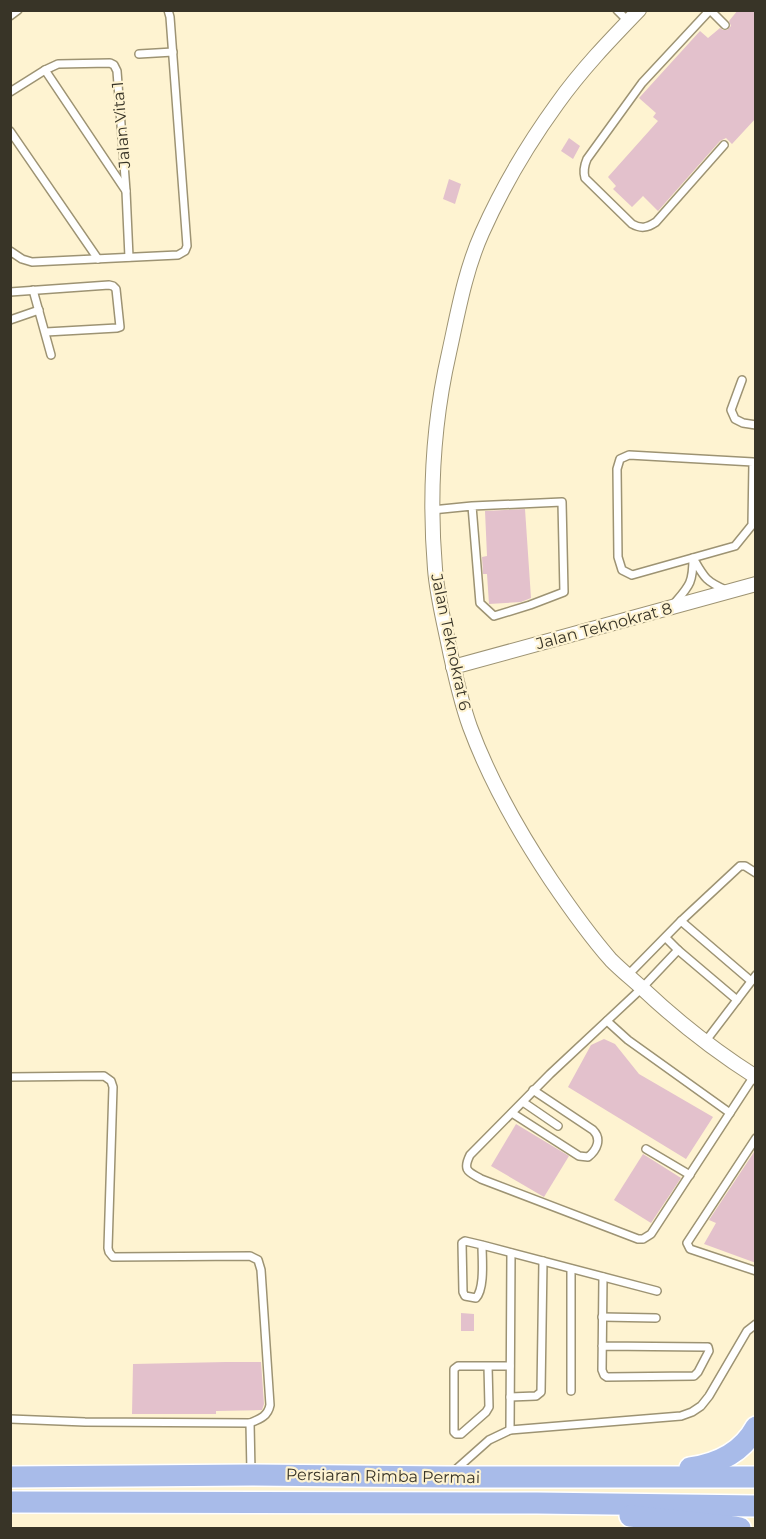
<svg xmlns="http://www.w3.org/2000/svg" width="766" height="1539" viewBox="0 0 766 1539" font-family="Montserrat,sans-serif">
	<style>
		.building { fill: #e3c1cc }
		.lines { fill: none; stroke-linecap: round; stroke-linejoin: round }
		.lane-casing { stroke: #9d9373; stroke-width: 10 }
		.street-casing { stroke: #9d9373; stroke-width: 16 }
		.primary-casing { stroke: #fff; stroke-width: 24 }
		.lane { stroke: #fff; stroke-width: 7 }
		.street { stroke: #fff; stroke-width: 14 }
		.primary { stroke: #a8bbe9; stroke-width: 21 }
		.labels { text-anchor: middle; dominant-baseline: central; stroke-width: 4.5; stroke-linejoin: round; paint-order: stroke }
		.street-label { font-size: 16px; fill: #383427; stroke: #fef3d1 }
	</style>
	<rect width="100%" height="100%" fill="#fef3d1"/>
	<g class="building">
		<polygon points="738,10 756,10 756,118 732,144 726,138 720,141 658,211 643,196 632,207 613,189 616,186 608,177 658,121 653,117 656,113 639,98 700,31 708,38 720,28 723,30 727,30 731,26 729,21"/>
		<polygon points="569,138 580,146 573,159 561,151"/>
		<polygon points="449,179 461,184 455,204 443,199"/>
		<polygon points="525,509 531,598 521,602 489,604 487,574 483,574 482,557 487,556 485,511"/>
		<polygon points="604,1039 615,1044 639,1074 713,1117 686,1159 568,1087 591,1045"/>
		<polygon points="516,1124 569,1156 544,1197 491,1166"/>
		<polygon points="756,1149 756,1263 704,1244 716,1223 709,1220"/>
		<polygon points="643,1154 681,1178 651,1223 614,1200"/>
		<polygon points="461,1313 474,1314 474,1331 461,1331"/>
		<polygon points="226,1362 261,1362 264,1404 262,1410 216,1411 216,1414 132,1414 133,1364"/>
	</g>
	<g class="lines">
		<defs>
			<g id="lane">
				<polyline points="617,10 628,21"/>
				<path d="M710 10 642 83 587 159C584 166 583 171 585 178L632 224C641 229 647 228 656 222L724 145"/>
				<polyline points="710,10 725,25"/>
				<polyline points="10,16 18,10"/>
				<polyline points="139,54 173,52"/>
				<polyline points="45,70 126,191 129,257"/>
				<polyline points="10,92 45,70 58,64 110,63 114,65 117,71 126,191"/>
				<polyline points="10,131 98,259"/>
				<polyline points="10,251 22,259 32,262 178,255 185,251 187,246 170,17 168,10"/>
				<polyline points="33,290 51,355"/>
				<polyline points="10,292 109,285 113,286 116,289 120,327 117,328 46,332"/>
				<polyline points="10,320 39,310"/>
				<polyline points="742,380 731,410 735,419 743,423 756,425"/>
				<polygon points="629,455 753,462 752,525 735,546 632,575 622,570 618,557 617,469 620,459"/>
				<polyline points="432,510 472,506 562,502 564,592 530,605 494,616 480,603 472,506"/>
				<path d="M673 605C689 586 693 584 693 558 704 577 705 581 726 590"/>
				<polyline points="681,921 751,981"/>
				<polyline points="666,938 678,950 737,1000"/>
				<path d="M678 950 642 988 550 1074 470 1155C462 1171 469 1172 481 1179L638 1239H643L651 1234 754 1076"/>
				<polyline points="628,975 681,921 740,866 745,866 756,873"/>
				<polyline points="607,1021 628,1040 730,1113"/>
				<polyline points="705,1042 756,975"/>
				<path d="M10 1077 104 1076 111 1081 113 1087 108 1248 109 1252 113 1257 250 1256 258 1260 261 1270 270 1405C268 1416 260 1419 250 1423L85 1422 10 1419"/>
				<polyline points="523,1102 558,1126"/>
				<path d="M512 1113 579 1156 588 1157C597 1150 602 1139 593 1130L533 1090"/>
				<polyline points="756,1138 687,1243 690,1249 756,1271"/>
				<polyline points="646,1149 690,1175"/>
				<path d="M482 1245C482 1259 485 1288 476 1298L465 1296 463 1292 462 1243 465 1241 482 1245 657 1291"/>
				<polyline points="602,1317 656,1318"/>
				<polyline points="602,1346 705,1347 708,1347 709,1351 698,1372 694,1376 607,1377 604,1375 602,1370 603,1277"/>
				<polyline points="488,1366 489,1407 486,1412 461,1434 456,1434 454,1432 454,1369 458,1366 510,1366"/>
				<polyline points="571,1391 571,1269"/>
				<polyline points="510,1397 536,1396 541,1392 543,1261"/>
				<polyline points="250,1423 251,1472"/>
				<polyline points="510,1430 511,1253"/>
				<polyline points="453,1472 489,1440 510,1430 681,1416 692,1412 701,1406 709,1396 747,1331 756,1324"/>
			</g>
			<g id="street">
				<path d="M639 10C610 40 581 70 557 104 528 144 502 188 482 233 465 271 458 312 449 353 433 423 429 496 435 569 437 594 443 618 448 642 454 671 460 699 470 727 490 781 519 832 551 880 570 908 589 935 611 960 621 970 632 979 643 989 678 1022 715 1051 756 1077"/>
				<polyline points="453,667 756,584"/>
			</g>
			<g id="primary">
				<path d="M690 1468C718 1464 742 1453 756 1427"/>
				<polyline points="10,1477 251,1475 446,1477 756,1477"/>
				<polyline points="10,1502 537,1503 756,1506"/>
				<polyline points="630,1516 735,1527 740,1528"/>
			</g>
		</defs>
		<use href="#lane" class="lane-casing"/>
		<use href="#street" class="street-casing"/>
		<use href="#primary" class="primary-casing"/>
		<use href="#lane" class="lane"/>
		<use href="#street" class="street"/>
		<use href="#primary" class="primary"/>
	</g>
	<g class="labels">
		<g class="street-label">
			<text transform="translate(121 125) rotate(-95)">Jalan Vita 1</text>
			<text transform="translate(604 626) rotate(-15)">Jalan Teknokrat 8</text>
			<text transform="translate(451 642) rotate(78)">Jalan Teknokrat 6</text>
			<text transform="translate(383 1476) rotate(1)">Persiaran Rimba Permai</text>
		</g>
	</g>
	<rect width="766" height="1539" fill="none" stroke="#383427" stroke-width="24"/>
</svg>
